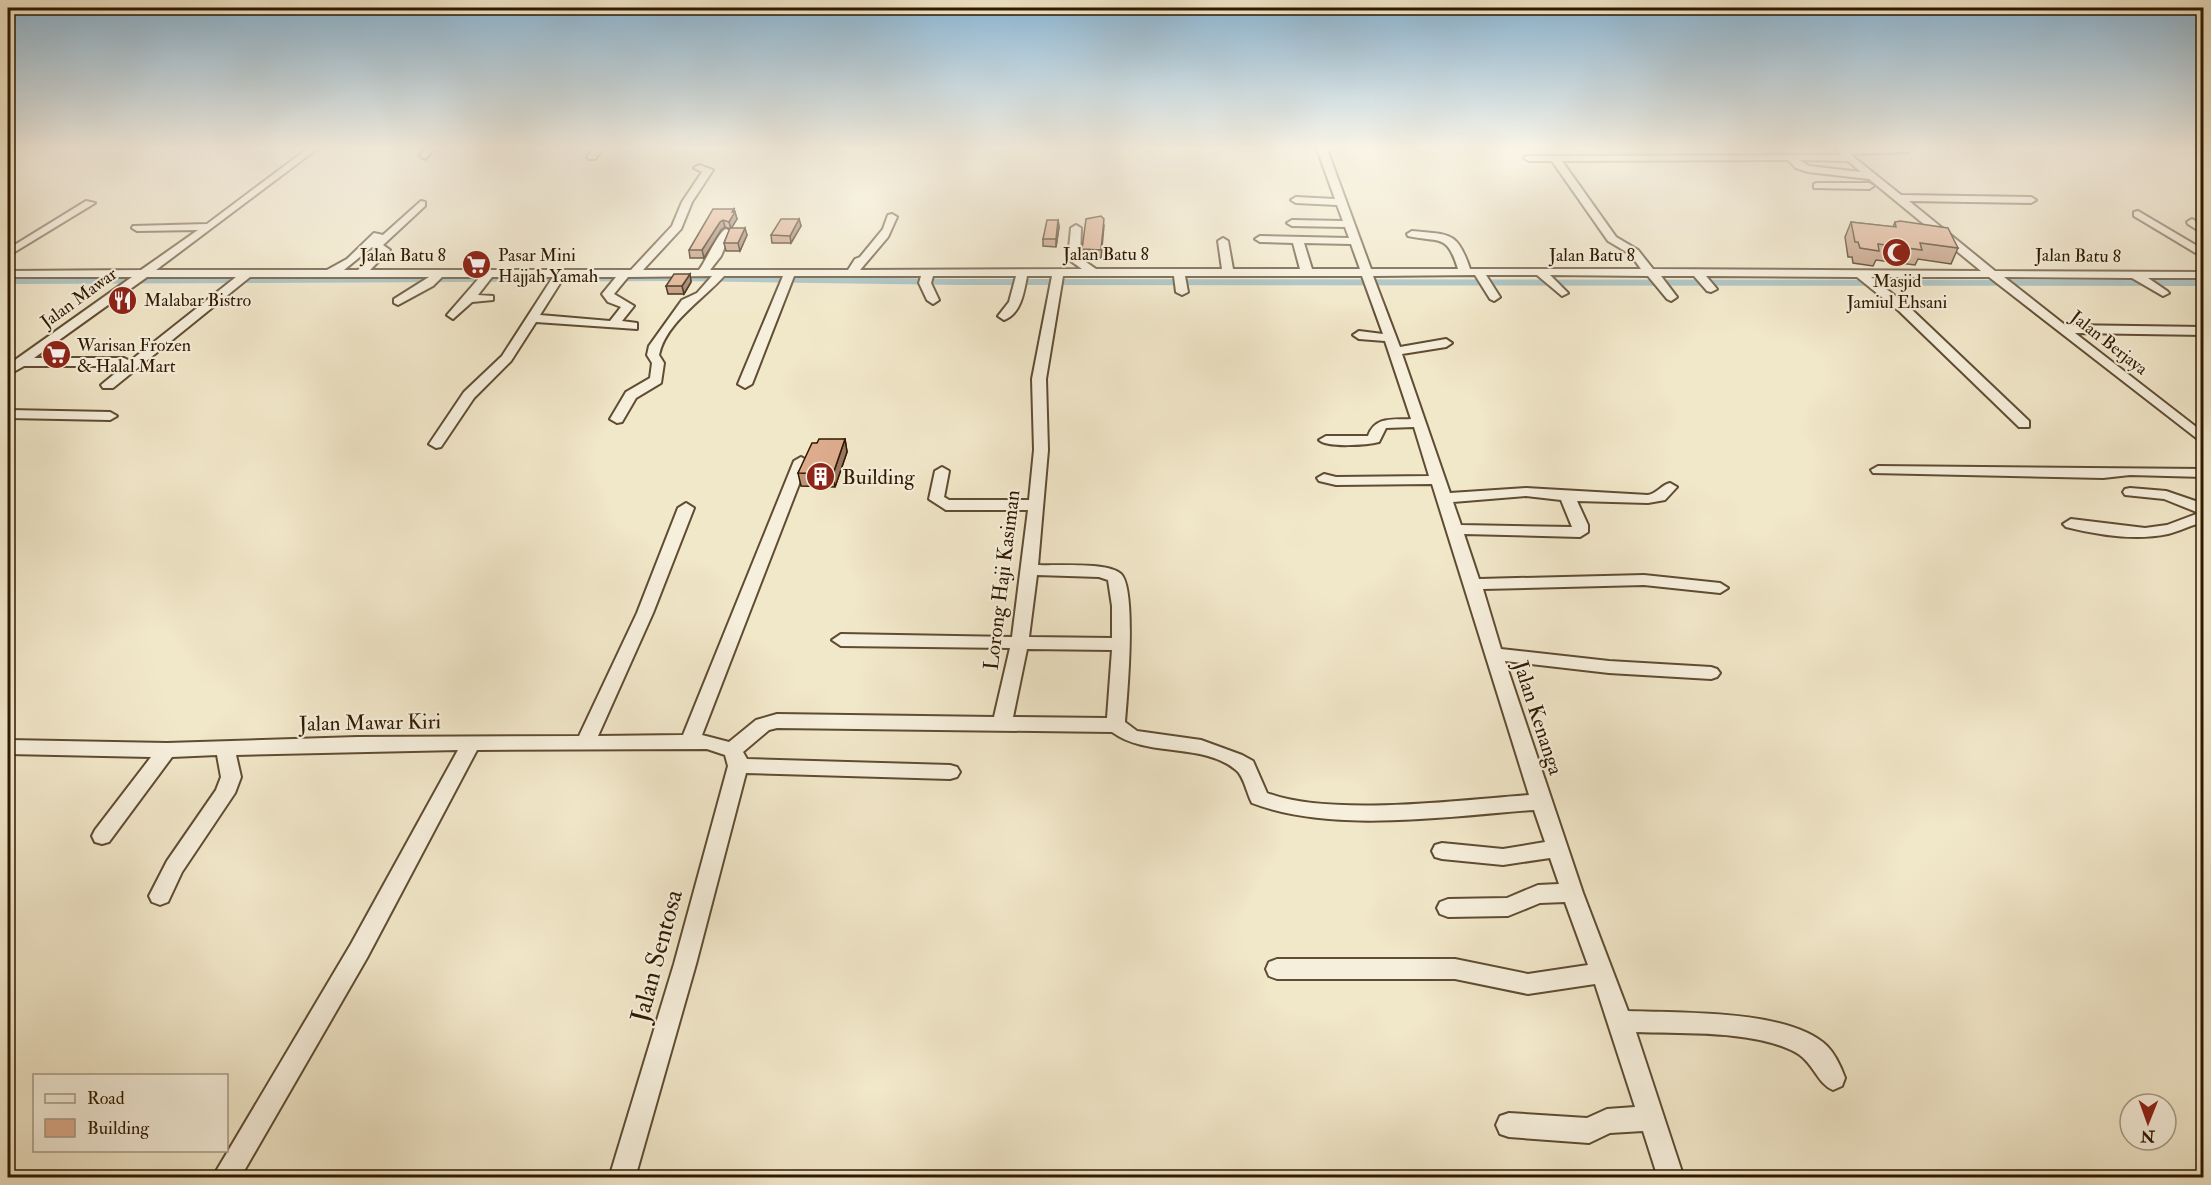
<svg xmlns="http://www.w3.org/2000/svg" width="2211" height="1185" viewBox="0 0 2211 1185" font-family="'IM FELL Double Pica',serif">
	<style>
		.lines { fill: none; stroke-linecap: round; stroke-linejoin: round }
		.canal { fill: #9fbdc0; fill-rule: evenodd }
		.minor-casing { stroke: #5f4c32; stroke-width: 4 }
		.minor { fill: #f6efdc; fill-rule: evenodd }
		.wall { fill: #be9479; stroke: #2e1900; stroke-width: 1.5 }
		.shaded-wall { fill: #9b7863; stroke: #2e1900; stroke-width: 1.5 }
		.building { fill: #ddac8d; stroke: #2e1900; stroke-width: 1.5 }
		.labels { text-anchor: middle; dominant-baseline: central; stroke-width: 4.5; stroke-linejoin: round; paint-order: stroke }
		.far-street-label { font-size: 18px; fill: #2e1900; stroke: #f6efdc }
		.far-poi-label { font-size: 18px; fill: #2e1900; stroke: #f6efdc; text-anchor: start }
		.poi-label { font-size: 21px; fill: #2e1900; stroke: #f6efdc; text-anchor: start }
		.street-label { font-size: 21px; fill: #2e1900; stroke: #f6efdc }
		.near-street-label { font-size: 26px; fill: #2e1900; stroke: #f6efdc }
	</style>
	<rect width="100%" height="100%" fill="#f1e7c9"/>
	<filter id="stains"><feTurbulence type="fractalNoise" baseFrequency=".00333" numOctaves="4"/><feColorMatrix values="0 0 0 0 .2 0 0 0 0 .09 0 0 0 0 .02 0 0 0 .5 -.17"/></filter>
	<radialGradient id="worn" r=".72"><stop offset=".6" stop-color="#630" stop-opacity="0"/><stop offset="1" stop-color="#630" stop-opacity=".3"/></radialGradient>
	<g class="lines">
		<polygon class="canal" points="680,275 961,279 2204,280 2204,286 961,285 680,281 8,284 8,278"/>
		<defs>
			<g id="minor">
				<path d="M307 149H317L156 270H327L347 259 374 233 383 235 421 201 425 202V206L383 245 390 250 370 270H631L672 226 682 202 702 172 694 168 699 165 713 170 692 202 681 229 643 270H699C706 261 718 232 726 229L731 232 721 256 710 270H848L855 259 860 257 883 229 888 215 892 214 897 217 888 237 860 270 1082 269 1068 259 1071 228 1076 225 1081 228 1080 258 1096 269H1222L1218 241 1223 238 1228 241 1233 269H1300L1293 243 1260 242 1255 239 1260 236 1349 238 1345 227 1292 226 1287 223 1292 220 1343 221 1337 205 1296 203 1291 200 1296 197 1335 199 1317 149H1327L1371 269H1458C1447 233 1440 243 1408 236L1407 234 1412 231C1449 235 1457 230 1470 269H1641L1630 254 1608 241 1552 161H1529L1524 158 1526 156 1841 155 1835 149H1912L1908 152 1850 154 1901 195 2031 197 2036 200 2031 203 1909 201 1995 271 2204 272V278H2148L2167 291 2169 293 2163 296 2132 278 2004 277 2065 325 2204 327V335L2075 333 2204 433V444L1989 277H1871L1907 305 2029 421V427H2019L1899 311 1857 277 1706 276 1717 289 1711 292 1707 291 1694 276H1661L1677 297 1671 301 1667 299 1648 276 1550 275 1568 293 1562 296 1537 275H1486L1500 297 1494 301 1490 299 1475 275 1373 276 1400 347 1446 339 1452 343 1446 347 1402 354 1450 493 1526 488 1648 495C1658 493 1661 485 1670 483L1677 487 1665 500 1648 503 1577 501 1588 525V532L1580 537 1464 534 1479 579 1644 575 1720 583 1728 588 1720 593 1644 585 1483 589 1501 649 1609 661 1711 667 1717 669 1720 673 1717 677 1711 679 1609 673 1505 661 1583 893 1628 1011C1677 1013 1790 1009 1827 1046 1835 1054 1841 1067 1845 1078L1842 1086 1833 1090C1816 1083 1814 1060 1791 1050 1748 1030 1682 1034 1636 1032L1684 1178H1658L1643 1131 1610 1133 1589 1143 1509 1137 1500 1134 1496 1125 1500 1116 1509 1113 1587 1118 1607 1109 1635 1107 1595 984 1528 994 1455 979H1277L1269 976 1266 969 1269 962 1277 959H1455L1528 974 1588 965 1565 902 1540 903 1508 916 1448 917 1440 914 1437 908 1440 902 1448 899 1507 898 1538 885 1559 884 1550 858 1503 865 1442 859 1435 857 1432 851 1435 845 1442 843 1503 849 1545 842 1534 810C1449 816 1332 834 1252 803 1247 794 1244 776 1236 770 1203 742 1147 758 1112 732L777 728 769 730 743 752 747 759 950 765 957 767 960 772 957 777 950 779 746 773 696 964 635 1178H609L674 964 728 766 725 755 707 749 477 750 367 958 240 1178H212L351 944 458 750 236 755 241 777 235 793 182 872 168 902 160 905 152 902 149 896 167 861 216 790 221 777 217 755 172 757 109 842 102 844 95 842 92 836 95 830 151 757 8 754V740L167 743 357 737 579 736 637 613 678 508 686 503 694 508 653 613 598 736 683 735 794 461 801 457 808 461 702 735 729 742 756 720 777 714 994 717 1010 648 841 646 832 640 841 634 1012 637 1028 510H946L929 499 935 471 942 467 949 471 944 497 949 500H1029L1034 450 1032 379 1052 276H1027C1024 292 1021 314 1004 320L998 316 1009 302 1016 276H933L931 283 939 300 933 304 927 300 919 283 921 276H794L752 384 745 388 738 384 783 276H724C703 300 666 322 659 355L664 363 661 383 636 398 622 422 617 423 610 419 626 392 650 378 652 363 647 355 649 346 682 300 697 293 712 276 628 277 614 294 634 306 622 321 637 323V329L536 322 511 361 474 398 441 447 436 448 429 444 464 392 502 356 553 277H492L478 295 493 296V300L472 302 453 319 447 315 480 277H442L433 286 398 305 394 303V299L429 277H250L113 388H103L101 385 124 366H24L8 375V365L132 277H8V271L141 270 198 230 137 231 132 228 133 226 207 224ZM1788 160 1796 168 1808 172 1869 179 1981 271 1653 269 1638 250 1616 237 1562 161ZM1799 160 1848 161 1861 172 1809 166ZM1304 243 1351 244 1360 269H1312ZM372 247 378 251 358 270H344ZM1063 276H1174L1176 292 1182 295 1188 292 1185 276H1362L1383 334 1359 331 1353 335 1359 339 1385 341 1411 419C1393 420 1375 416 1368 436H1326L1319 440C1327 448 1368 445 1379 442L1386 428 1414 427 1429 476 1336 477 1324 474 1317 478 1319 481 1336 485 1432 484 1529 795C1459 800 1331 817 1267 793L1253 761 1242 755 1201 740 1137 731 1125 722C1127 698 1137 589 1121 574 1108 562 1057 566 1038 565L1048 450 1046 379ZM147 277H236L130 361 124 358H34ZM564 277H616L602 294 608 302 621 307 610 321 540 315ZM1526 496 1561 500 1572 527 1461 525 1453 502ZM1037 575 1099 577 1108 580 1112 606V638L1029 637ZM1027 649 1112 650 1107 718 1013 717Z"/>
				<polygon points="425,149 434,149 425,159 420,156"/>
				<polygon points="593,149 602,149 595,159 589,159 587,157"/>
				<polygon points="1817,183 1869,183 1874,186 1869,189 1814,188 1814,184"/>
				<polygon points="86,201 95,203 8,256 8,249"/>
				<polygon points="2138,211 2204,250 2204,258 2134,216 2134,212"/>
				<polygon points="2192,219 2204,226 2204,234 2188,224 2187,222"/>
				<polygon points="8,410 110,412 117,416 110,420 8,418"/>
				<polygon points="1878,466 2204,469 2204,477 2130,475 2103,478 1873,473 1871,470"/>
				<path d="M2130 488 2166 491 2204 504V522C2191 525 2180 531 2168 534 2135 541 2098 535 2066 527L2063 524 2071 519 2145 528 2167 525 2199 513 2164 499 2125 495 2123 492 2125 489Z"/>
			</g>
		</defs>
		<use href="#minor" class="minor-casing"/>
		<use href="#minor" class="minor"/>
	</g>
	<g class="wall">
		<polygon points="734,209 737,219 731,228 747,235 740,251 726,251 724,243 730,229 725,227 721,230 704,258 690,258 689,250"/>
		<polygon points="799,219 801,226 791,243 772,243 771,235"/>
		<polygon points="1058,220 1059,227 1056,247 1043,246 1043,239"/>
		<polygon points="1851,222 1893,227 1895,222 1958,248 1951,264 1918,259 1915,265 1876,260 1873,266 1853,263 1852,257 1848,257 1845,237"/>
		<polygon points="1104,226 1101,258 1083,257 1082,249"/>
		<polygon points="690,274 691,282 684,294 668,294 666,286"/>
		<polygon points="845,439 847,452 835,487 801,486 798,473 817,443"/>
	</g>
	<g class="shaded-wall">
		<polygon points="734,209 737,219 731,229 729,222"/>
		<polygon points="799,219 801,226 791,243 790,236"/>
		<polygon points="723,220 725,227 721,230 704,258 702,250 720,222"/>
		<polygon points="1058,220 1059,227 1056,247 1056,239"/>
		<polygon points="745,228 747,235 740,251 738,243"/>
		<polygon points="690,274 691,282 684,294 682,286"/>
		<polygon points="845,439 847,452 835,487 833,474"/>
	</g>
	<g class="building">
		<polygon points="713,209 734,209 732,212 735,212 729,222 723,220 720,222 702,250 689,250"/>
		<polygon points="1101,216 1104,219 1101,250 1082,249 1086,219"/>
		<polygon points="781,219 799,219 790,236 771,235"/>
		<polygon points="1047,220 1058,220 1056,239 1043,239"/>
		<polygon points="1900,221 1948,228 1958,248 1920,243 1922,250 1878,244 1879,251 1860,248 1858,242 1855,242 1851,222 1896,227 1895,222"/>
		<polygon points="730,228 745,228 738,243 724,243"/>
		<polygon points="674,274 690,274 682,286 666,286"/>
		<polygon points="819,439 845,439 833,474 798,473 812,443 817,443"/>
	</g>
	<linearGradient id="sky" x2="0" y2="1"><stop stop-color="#8bb8d8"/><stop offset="0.47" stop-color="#f9f4e7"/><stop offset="1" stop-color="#f9f4e7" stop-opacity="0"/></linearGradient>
	<rect width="2211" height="315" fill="url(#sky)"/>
	<defs>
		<symbol id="mosque-disc" viewBox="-11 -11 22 22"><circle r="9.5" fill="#8f2418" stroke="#f6efdc"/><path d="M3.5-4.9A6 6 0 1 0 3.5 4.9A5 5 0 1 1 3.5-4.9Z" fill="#fff"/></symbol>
		<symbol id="supermarket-disc" viewBox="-11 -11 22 22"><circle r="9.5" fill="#8f2418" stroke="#f6efdc"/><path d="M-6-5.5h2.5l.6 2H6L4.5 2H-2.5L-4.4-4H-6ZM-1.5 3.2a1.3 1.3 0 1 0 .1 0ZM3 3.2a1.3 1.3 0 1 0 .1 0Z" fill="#fff"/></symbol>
		<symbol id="restaurant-disc" viewBox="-11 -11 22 22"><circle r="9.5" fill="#8f2418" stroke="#f6efdc"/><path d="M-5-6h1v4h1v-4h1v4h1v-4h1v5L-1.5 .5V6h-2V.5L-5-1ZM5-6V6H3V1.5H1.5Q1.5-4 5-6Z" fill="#fff"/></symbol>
		<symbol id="building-disc" viewBox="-11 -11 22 22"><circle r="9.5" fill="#8f2418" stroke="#f6efdc"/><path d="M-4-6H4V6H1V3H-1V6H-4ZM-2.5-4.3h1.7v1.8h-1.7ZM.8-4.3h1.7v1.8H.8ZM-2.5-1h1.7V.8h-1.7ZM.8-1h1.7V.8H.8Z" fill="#fff"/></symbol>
	</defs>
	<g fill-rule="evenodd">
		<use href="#mosque-disc" x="1880" y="236" width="33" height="33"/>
		<use href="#supermarket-disc" x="460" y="248" width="33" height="33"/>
		<use href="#restaurant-disc" x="106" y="284" width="33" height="33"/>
		<use href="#supermarket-disc" x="40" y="338" width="33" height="33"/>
		<use href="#building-disc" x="804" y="460" width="33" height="33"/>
	</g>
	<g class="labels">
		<g class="far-street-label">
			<text x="1106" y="254">Jalan Batu 8</text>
			<text x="403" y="255">Jalan Batu 8</text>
			<text x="1592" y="255">Jalan Batu 8</text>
			<text transform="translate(2078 256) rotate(1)">Jalan Batu 8</text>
			<text transform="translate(79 298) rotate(-36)">Jalan Mawar</text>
			<text transform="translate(2109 343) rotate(38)">Jalan Berjaya</text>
		</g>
		<g class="far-poi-label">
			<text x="498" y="255">Pasar Mini<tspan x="498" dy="21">Hajjah Yamah</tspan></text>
			<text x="1897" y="281" text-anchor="middle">Masjid<tspan x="1897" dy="21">Jamiul Ehsani</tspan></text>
			<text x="144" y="300">Malabar Bistro</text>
			<text x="77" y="345">Warisan Frozen<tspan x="77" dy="21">&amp; Halal Mart</tspan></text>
		</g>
		<g class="poi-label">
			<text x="842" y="477">Building</text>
		</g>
		<g class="street-label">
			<text transform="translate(1002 580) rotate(-83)">Lorong Haji Kasiman</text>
			<text transform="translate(1538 718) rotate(72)">Jalan Kenanga</text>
			<text transform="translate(370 723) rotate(-1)">Jalan Mawar Kiri</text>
		</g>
		<g class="near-street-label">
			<text transform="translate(657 956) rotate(-75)">Jalan Sentosa</text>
		</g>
	</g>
	<rect width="2211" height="1185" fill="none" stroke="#f1e7c9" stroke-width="30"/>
	<rect x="9" y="9" width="2193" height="1167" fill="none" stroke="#2e1900" stroke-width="3"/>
	<rect x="15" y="15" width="2181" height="1155" fill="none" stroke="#2e1900" stroke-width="1.5"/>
	<rect x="33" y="1074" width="195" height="78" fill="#f6efdc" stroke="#a69984" stroke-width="1.5"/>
	<rect x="45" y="1094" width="30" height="9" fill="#f6efdc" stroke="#a69984" stroke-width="1.5"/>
	<text x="87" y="1104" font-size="18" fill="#2e1900">Road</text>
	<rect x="45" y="1119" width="30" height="18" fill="#ddac8d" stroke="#a69984" stroke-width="1.5"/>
	<text x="87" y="1134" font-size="18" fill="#2e1900">Building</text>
	<g transform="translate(2148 1122) rotate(181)"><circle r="28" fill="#f6efdc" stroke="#a69984" stroke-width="1.5"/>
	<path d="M0-4.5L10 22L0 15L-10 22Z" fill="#8f2418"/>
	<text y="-9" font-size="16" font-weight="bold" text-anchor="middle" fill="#2e1900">N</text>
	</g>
	<rect width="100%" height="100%" filter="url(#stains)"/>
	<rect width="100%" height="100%" fill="url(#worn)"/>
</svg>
